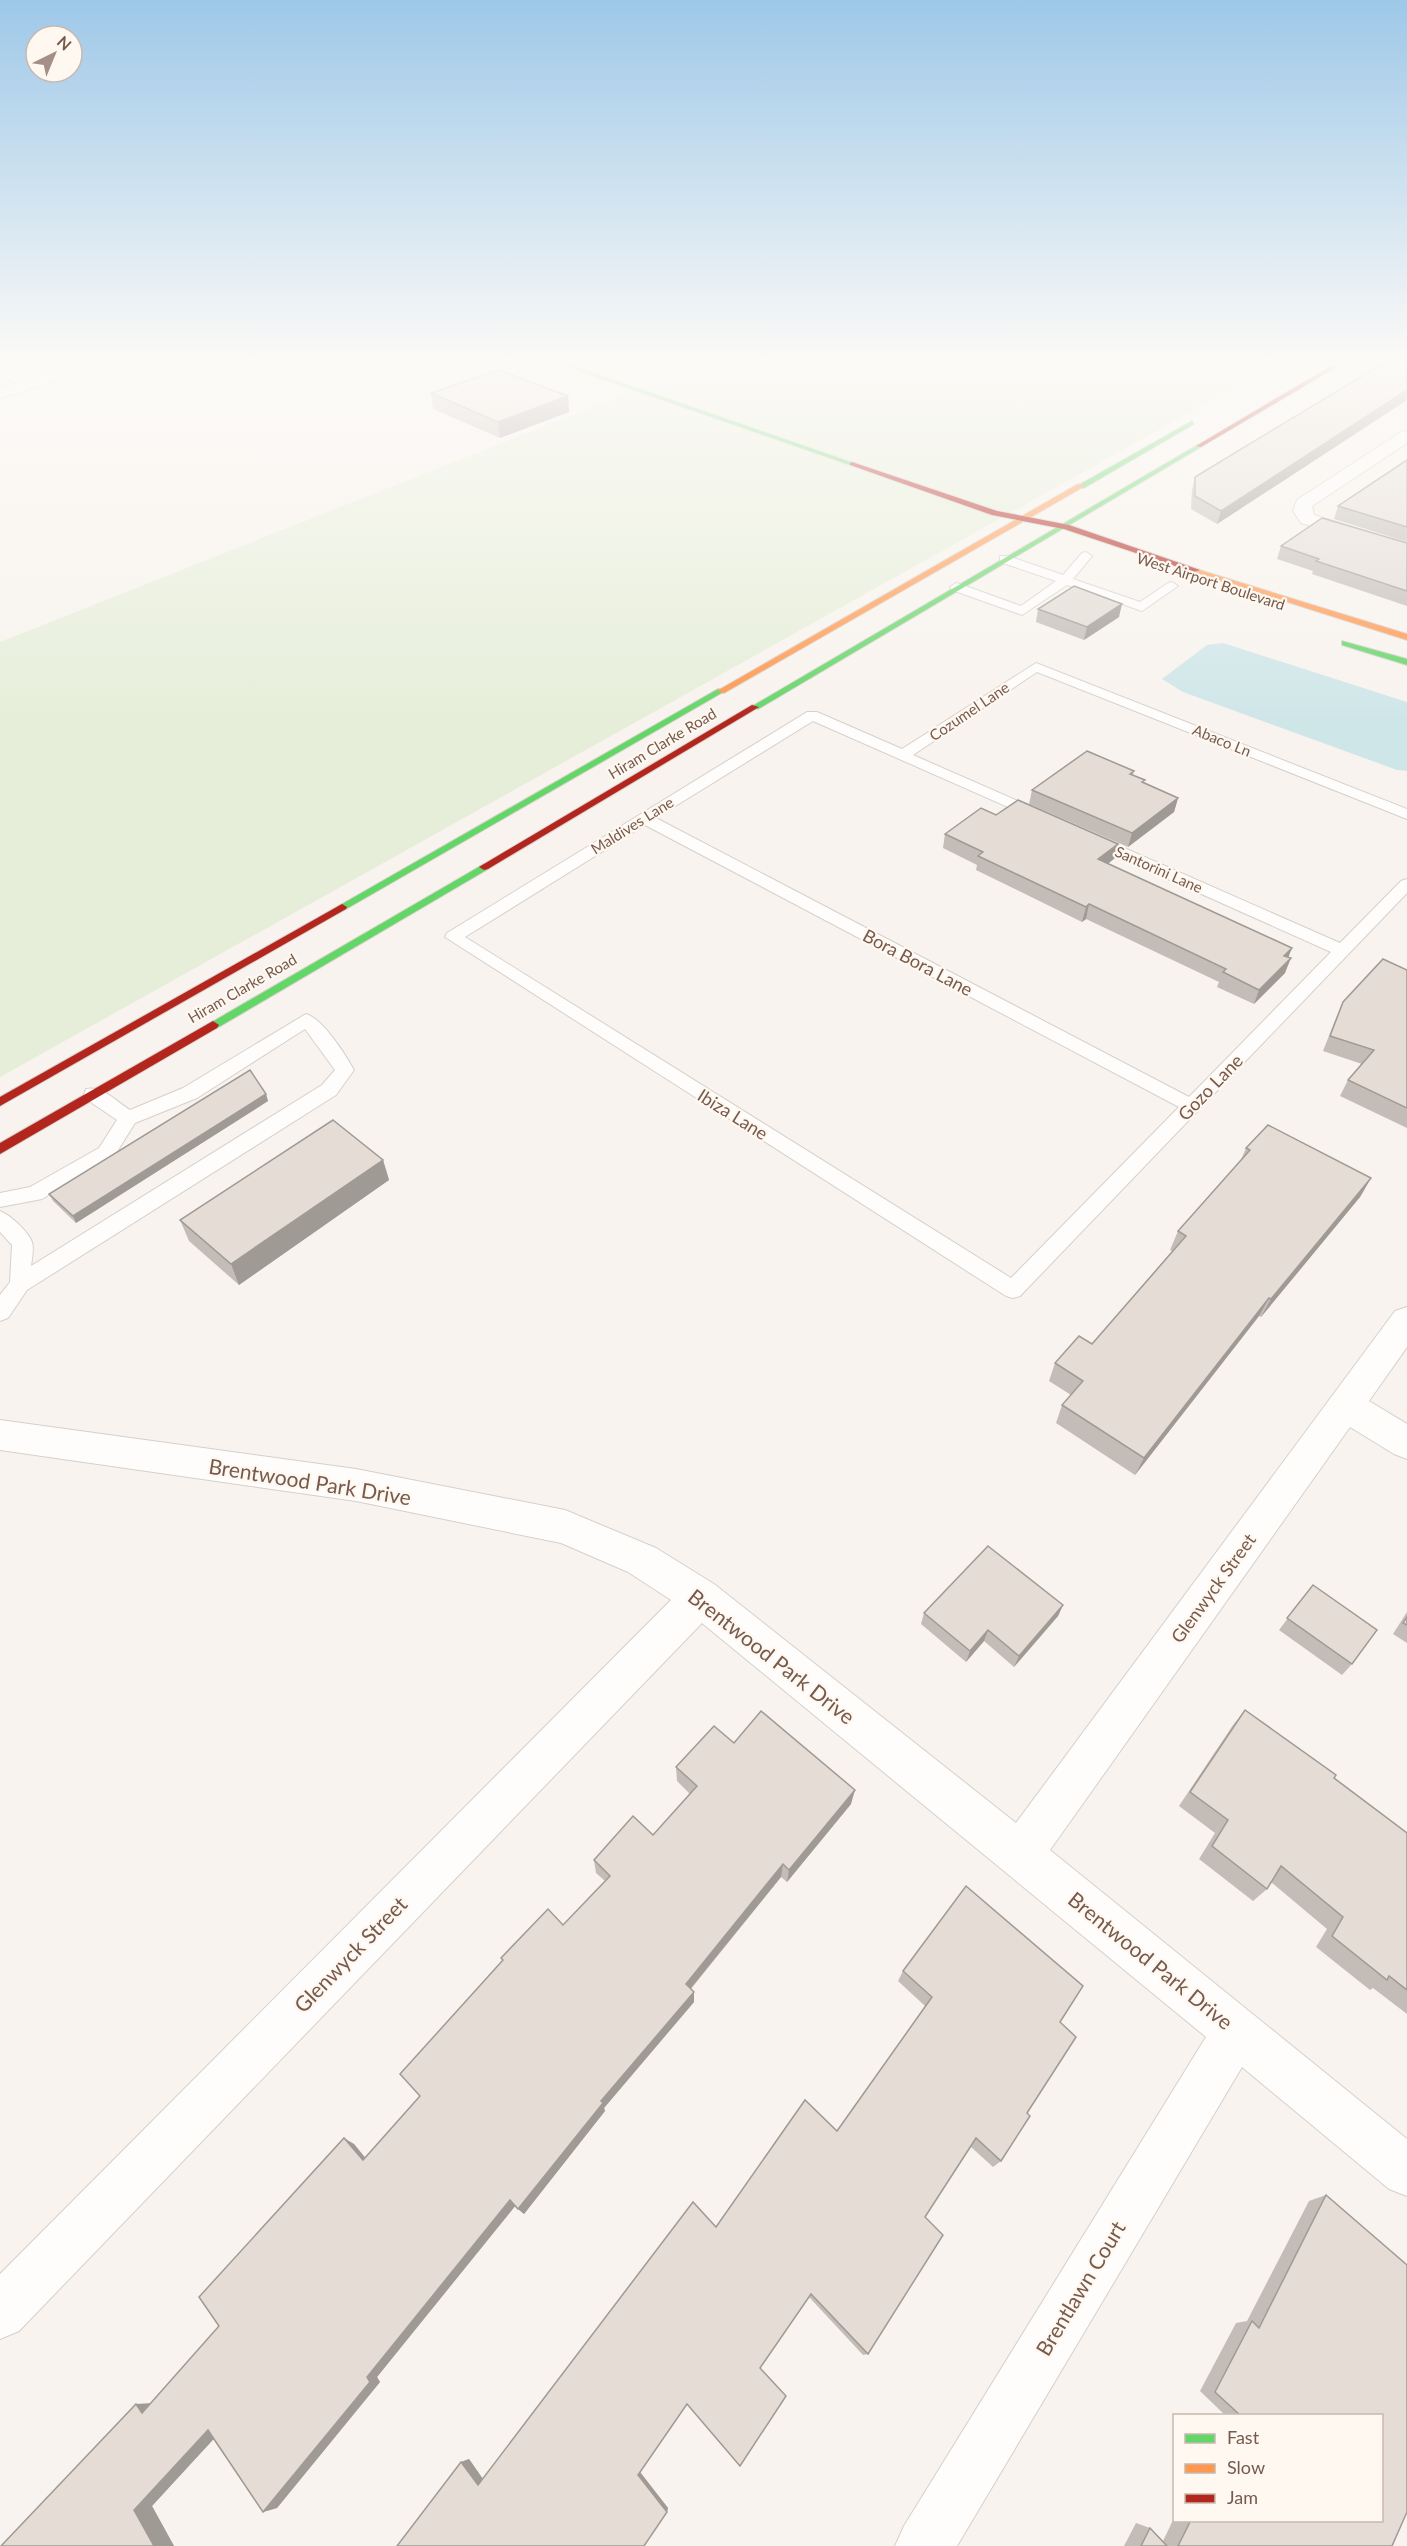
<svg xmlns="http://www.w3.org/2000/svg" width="1407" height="2546" viewBox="0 0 1407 2546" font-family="Lato,sans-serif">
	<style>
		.green { fill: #e6eed9 }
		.water { fill: #cfe6e8 }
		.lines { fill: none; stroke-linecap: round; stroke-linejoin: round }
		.lane-casing { stroke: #d6d0ca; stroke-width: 2 }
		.street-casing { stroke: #d6d0ca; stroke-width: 2 }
		.fast-casing { stroke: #d8d0ca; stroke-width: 2 }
		.slow-casing { stroke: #d8d0ca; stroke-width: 2 }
		.jam-casing { stroke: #d8d0ca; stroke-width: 2 }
		.lane { fill: #fefdfc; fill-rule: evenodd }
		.street { fill: #fefdfc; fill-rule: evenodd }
		.fast { fill: #63d668; fill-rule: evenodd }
		.slow { fill: #ff974d; fill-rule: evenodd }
		.jam { fill: #b3261e; fill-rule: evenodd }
		.wall { fill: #c4bdb7 }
		.shaded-wall { fill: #a09a95 }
		.building { fill: #e4dcd5; stroke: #a09a95; stroke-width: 1.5 }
		.labels { text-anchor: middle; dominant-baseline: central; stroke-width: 4.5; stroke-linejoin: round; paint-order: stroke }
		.far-street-label { font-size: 15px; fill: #765a4e; stroke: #fef8f0 }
		.street-label { font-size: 18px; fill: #765a4e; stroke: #fef8f0 }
		.near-street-label { font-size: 21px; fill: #765a4e; stroke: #fef8f0 }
	</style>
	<rect width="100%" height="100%" fill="#f8f3ee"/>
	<polygon class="green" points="701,364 1277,364 0,1077 0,642"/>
	<polygon class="water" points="1223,643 1407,702 1407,771 1397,770 1183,692 1162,679 1207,645"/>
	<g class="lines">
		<defs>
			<g id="lane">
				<polygon points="0,368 32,382 33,384 24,386 0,375"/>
				<polygon points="1086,552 1092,556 1073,579 1140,602 1168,583 1172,582 1178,586 1142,611 1067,585 1022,615 952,590 950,587 956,583 960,584 1021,606 1056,581 1000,562 1000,556 1008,556 1063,575 1082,553"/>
				<path d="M1036 663 1407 809V819L1037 672 913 755 1043 812 1046 815 1043 818H1033L813 721 656 818 1189 1097 1331 952 1085 842 1083 839 1085 836H1097L1340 943 1401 881 1407 879V893L1020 1296 1013 1298 1006 1296 445 937 447 933 807 712H817L902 749ZM645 825 1179 1107 1011 1278 465 937Z"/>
				<path d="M306 1014C323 1019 345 1054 354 1070L336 1095 27 1290 8 1318 0 1321V1295L10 1282 12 1245 0 1232V1211C10 1215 28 1231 32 1242 34 1249 32 1259 31 1266L322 1085 335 1070 305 1029 197 1098 135 1123 113 1158 42 1199 0 1207V1193L30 1187 99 1148 117 1120 86 1099 84 1094 86 1089C102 1085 117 1102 130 1110L183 1088Z"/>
			</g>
			<g id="street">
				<polygon points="80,364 104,364 101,367 0,398 0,388"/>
				<polygon points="1407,431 1407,443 1312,506 1314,515 1407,544 1407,556 1301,523 1293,511 1297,500 1401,432"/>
				<polygon points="1407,1307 1407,1347 1369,1401 1407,1424 1407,1459 1394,1454 1350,1427 1050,1850 1407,2139 1407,2196 1389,2189 1242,2067 957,2546 895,2546 904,2526 1206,2037 702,1623 19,2331 0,2339 0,2274 671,1600 628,1572 561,1543 356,1501 0,1450 0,1420 356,1469 565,1510 656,1548 714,1584 1016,1823 1395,1311"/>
			</g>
			<g id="fast">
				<polygon points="559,364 568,364 856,464 850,465"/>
				<polygon points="1192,421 1194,424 1084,488 1077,486"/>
				<polygon points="1199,444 1201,447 758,709 751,707"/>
				<polygon points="1342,641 1407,659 1407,665 1342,645"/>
				<polygon points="718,689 725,691 346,909 342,910 337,907"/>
				<polygon points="484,864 488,865 488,869 217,1028 213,1029 207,1025"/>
			</g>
			<g id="slow">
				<polygon points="1078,484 1085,486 724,693 717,691"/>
				<polygon points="1193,568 1407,634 1407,640 1193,572"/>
			</g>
			<g id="jam">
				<polygon points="1334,364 1342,364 1201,447 1196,446"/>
				<polygon points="852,462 997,511 1069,525 1200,570 1193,572 1064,529 992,515 850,465 850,463"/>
				<polygon points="752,705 759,707 488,869 484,870 479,867"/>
				<polygon points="342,904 347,907 346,909 0,1106 0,1097"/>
				<polygon points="213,1021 219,1025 217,1028 0,1154 0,1143"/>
			</g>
		</defs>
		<use href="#lane" class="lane-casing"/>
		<use href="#street" class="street-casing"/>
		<use href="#fast" class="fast-casing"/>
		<use href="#slow" class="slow-casing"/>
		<use href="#jam" class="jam-casing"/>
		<use href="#lane" class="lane"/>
		<use href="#street" class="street"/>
		<use href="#fast" class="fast"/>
		<use href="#slow" class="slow"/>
		<use href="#jam" class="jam"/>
	</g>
	<g class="wall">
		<polygon points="1407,364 1407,400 1217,524 1191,509 1192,490 1195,477"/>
		<polygon points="431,393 568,396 569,412 500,438 433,409"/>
		<polygon points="1407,460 1407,542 1334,519 1338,506"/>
		<polygon points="1407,543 1407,606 1312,574 1313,571 1277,559 1281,546"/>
		<polygon points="1038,609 1119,617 1084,640 1036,622"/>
		<polygon points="1134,771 1133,775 1144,782 1178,798 1174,812 1128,847 1029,804 1032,790"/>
		<polygon points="996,815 1118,844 1115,858 1107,864 1292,948 1288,957 1285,973 1254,1004 1217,987 1219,982 1086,919 1082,922 976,870 977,865 943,848 945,834"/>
		<polygon points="1407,970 1407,1128 1340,1096 1348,1080 1362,1064 1323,1051 1336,1018 1343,1002"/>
		<polygon points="266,1094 268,1101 76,1223 53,1201 49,1194"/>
		<polygon points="1246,1148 1371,1178 1360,1197 1261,1317 1259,1316 1135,1475 1056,1423 1062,1405 1071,1395 1049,1381 1055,1363 1092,1344 1172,1251 1170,1250 1178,1231 1240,1162"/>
		<polygon points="383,1160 389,1180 239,1285 189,1241 180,1220"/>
		<polygon points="1313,1585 1352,1664 1342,1675 1279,1630"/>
		<polygon points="1063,1605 1058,1616 1014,1667 984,1641 966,1662 921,1624 924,1613"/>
		<polygon points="1407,1612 1407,1643 1393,1634"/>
		<polygon points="1245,1710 1407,1833 1407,2014 1373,1988 1370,1990 1316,1947 1327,1929 1271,1882 1267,1889 1253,1901 1199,1859 1215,1833 1179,1806 1233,1725"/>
		<polygon points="734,1743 851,1804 787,1882 781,1877 691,1989 694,1992 694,2002 604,2108 605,2111 524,2214 515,2206 377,2377 380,2382 277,2508 263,2512 213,2439 152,2506 174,2546 1,2546 151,2403 219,2326 354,2144 365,2158 420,2096 503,1960 501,1958 563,1925 605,1881 596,1873 594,1860 653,1835 690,1794 677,1781 676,1767"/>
		<polygon points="903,1971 1060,2022 1027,2113 1001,2161 993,2167 971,2147 925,2217 868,2354 863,2355 809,2297 687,2404 640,2472 668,2508 667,2512 397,2546 461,2462 469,2459 483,2479 716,2227 837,2131 925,2006 898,1981"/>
		<polygon points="1326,2195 1407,2265 1407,2512 1392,2546 1124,2546 1136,2523 1150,2528 1163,2541 1174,2518 1174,2520 1382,2520 1382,2415 1225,2415 1200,2391 1236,2323 1247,2321 1309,2201"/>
	</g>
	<g class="shaded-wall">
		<polygon points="1407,390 1407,400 1217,524 1221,511"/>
		<polygon points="568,396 569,412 500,438 498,422"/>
		<polygon points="1122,604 1119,617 1084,640 1087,627"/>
		<polygon points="1178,798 1174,812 1128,847 1132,833"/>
		<polygon points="1118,844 1115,858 1095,874 1098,859"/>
		<polygon points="1089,904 1086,919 1082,922 1086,907"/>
		<polygon points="1292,948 1286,963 1284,956"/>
		<polygon points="1291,958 1285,973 1254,1004 1259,990"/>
		<polygon points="266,1094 268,1101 76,1223 73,1216"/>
		<polygon points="383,1160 389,1180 239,1285 231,1264"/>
		<polygon points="1371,1178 1360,1197 1261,1317 1271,1299"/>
		<polygon points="1269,1298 1259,1316 1135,1475 1144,1458"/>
		<polygon points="1063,1605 1058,1616 1014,1667 1019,1656"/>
		<polygon points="988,1630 984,1641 966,1662 970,1651"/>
		<polygon points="855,1790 851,1804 787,1882 789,1870"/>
		<polygon points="783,1864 781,1877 686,1994 686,1984"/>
		<polygon points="694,1992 694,2002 604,2108 605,2111 524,2214 518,2209 601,2101"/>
		<polygon points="344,2138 354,2144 372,2166 363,2160"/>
		<polygon points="510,2200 516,2205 377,2377 380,2382 277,2508 263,2512 367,2377"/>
		<polygon points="153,2403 142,2413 136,2404"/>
		<polygon points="223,2429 152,2506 174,2546 154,2546 134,2510 208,2430"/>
		<polygon points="469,2459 485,2482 478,2485 461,2462"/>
		<polygon points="640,2472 668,2508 667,2512 638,2475"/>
	</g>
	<g class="building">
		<polygon points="1382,364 1407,364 1407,390 1221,511 1195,496 1195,477"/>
		<polygon points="499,370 568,396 498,422 431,393"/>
		<polygon points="1407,460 1407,527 1338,506"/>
		<polygon points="1322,518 1407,543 1407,591 1316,561 1319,559 1281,546"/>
		<polygon points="1074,586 1122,604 1087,627 1038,609"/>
		<polygon points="1087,751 1134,771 1130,774 1145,780 1142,782 1178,798 1132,833 1032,790"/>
		<polygon points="1018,800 1118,844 1098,859 1292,948 1284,956 1291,958 1259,990 1223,972 1226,969 1089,904 1086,907 978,856 983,852 945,834 981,808 996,815"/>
		<polygon points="1383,959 1407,970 1407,1108 1348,1080 1374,1050 1330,1036 1343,1002"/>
		<polygon points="250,1070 266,1094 73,1216 49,1194"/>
		<polygon points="333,1120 383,1160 231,1264 180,1220"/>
		<polygon points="1268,1125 1371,1178 1271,1299 1269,1298 1144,1458 1062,1405 1083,1381 1055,1363 1079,1336 1092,1344 1186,1236 1178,1231 1250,1150 1246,1148"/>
		<polygon points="988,1546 1063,1605 1019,1656 988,1630 970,1651 924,1613"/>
		<polygon points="1313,1585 1377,1630 1352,1664 1287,1618"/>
		<polygon points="1407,1617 1407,1625 1403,1623"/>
		<polygon points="1245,1710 1336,1775 1334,1778 1407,1833 1407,1990 1389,1976 1387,1980 1332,1936 1343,1917 1281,1866 1267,1889 1212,1846 1228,1820 1190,1792"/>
		<polygon points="761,1711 855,1790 789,1870 783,1864 686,1984 694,1992 601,2101 603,2103 518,2209 510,2200 367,2377 370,2382 263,2512 208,2430 134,2510 154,2546 1,2546 136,2404 142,2413 219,2326 199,2297 344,2138 363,2160 420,2096 400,2074 503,1960 501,1958 548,1909 563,1925 610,1876 594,1860 633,1816 653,1835 697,1786 676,1767 714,1726 734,1743"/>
		<polygon points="966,1886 1083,1986 1060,2022 1076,2037 1027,2113 1030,2116 1001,2161 976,2138 925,2217 943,2235 868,2354 811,2294 760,2368 786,2396 740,2466 687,2404 638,2475 667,2512 644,2546 397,2546 461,2462 478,2485 693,2202 716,2227 805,2100 837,2131 932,1997 903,1971"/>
		<polygon points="1326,2195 1407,2265 1407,2512 1392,2546 1178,2546 1191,2520 1382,2520 1382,2415 1240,2415 1215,2392 1252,2321 1259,2328"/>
		<polygon points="1150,2528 1167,2546 1141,2546"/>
	</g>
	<linearGradient id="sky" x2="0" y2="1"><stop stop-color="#9ec8e8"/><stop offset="0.5" stop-color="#fcfaf7"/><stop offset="1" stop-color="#fcfaf7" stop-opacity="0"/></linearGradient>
	<rect width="1407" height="721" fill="url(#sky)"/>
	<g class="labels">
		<g class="far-street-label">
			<text transform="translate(1211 581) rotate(18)">West Airport Boulevard</text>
			<text transform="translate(969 711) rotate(-34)">Cozumel Lane</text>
			<text transform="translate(1222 740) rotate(22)">Abaco Ln</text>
			<text transform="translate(662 743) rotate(-31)">Hiram Clarke Road</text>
			<text transform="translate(632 825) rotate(-32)">Maldives Lane</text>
			<text transform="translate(1159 869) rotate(24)">Santorini Lane</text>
			<text transform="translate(242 988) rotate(-30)">Hiram Clarke Road</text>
		</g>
		<g class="street-label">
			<text transform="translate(918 962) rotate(28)">Bora Bora Lane</text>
			<text transform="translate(1210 1087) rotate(-46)">Gozo Lane</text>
			<text transform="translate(733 1114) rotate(32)">Ibiza Lane</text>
			<text transform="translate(1213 1588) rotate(-54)">Glenwyck Street</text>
		</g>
		<g class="near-street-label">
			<text transform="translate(310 1481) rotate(9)">Brentwood Park Drive</text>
			<text transform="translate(772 1656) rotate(38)">Brentwood Park Drive</text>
			<text transform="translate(350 1954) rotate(-46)">Glenwyck Street</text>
			<text transform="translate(1151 1960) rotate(39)">Brentwood Park Drive</text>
			<text transform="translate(1080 2288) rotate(-59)">Brentlawn Court</text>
		</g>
	</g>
	<rect x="1173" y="2414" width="210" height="108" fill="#fef8f0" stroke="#c8b9af" stroke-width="1.5"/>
	<rect x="1185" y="2434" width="30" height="9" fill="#63d668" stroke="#c8b9af" stroke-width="1.5"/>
	<text x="1227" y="2444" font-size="18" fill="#765a4e">Fast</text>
	<rect x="1185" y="2464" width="30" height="9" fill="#ff974d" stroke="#c8b9af" stroke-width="1.5"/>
	<text x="1227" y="2474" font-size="18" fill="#765a4e">Slow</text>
	<rect x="1185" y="2494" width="30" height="9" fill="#b3261e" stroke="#c8b9af" stroke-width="1.5"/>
	<text x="1227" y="2504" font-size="18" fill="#765a4e">Jam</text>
	<g transform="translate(54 54) rotate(43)"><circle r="28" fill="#fef8f0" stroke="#c8b9af" stroke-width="1.5"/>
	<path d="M0-4.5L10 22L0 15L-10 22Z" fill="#a49086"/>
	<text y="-9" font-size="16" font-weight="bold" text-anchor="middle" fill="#765a4e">N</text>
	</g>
</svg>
